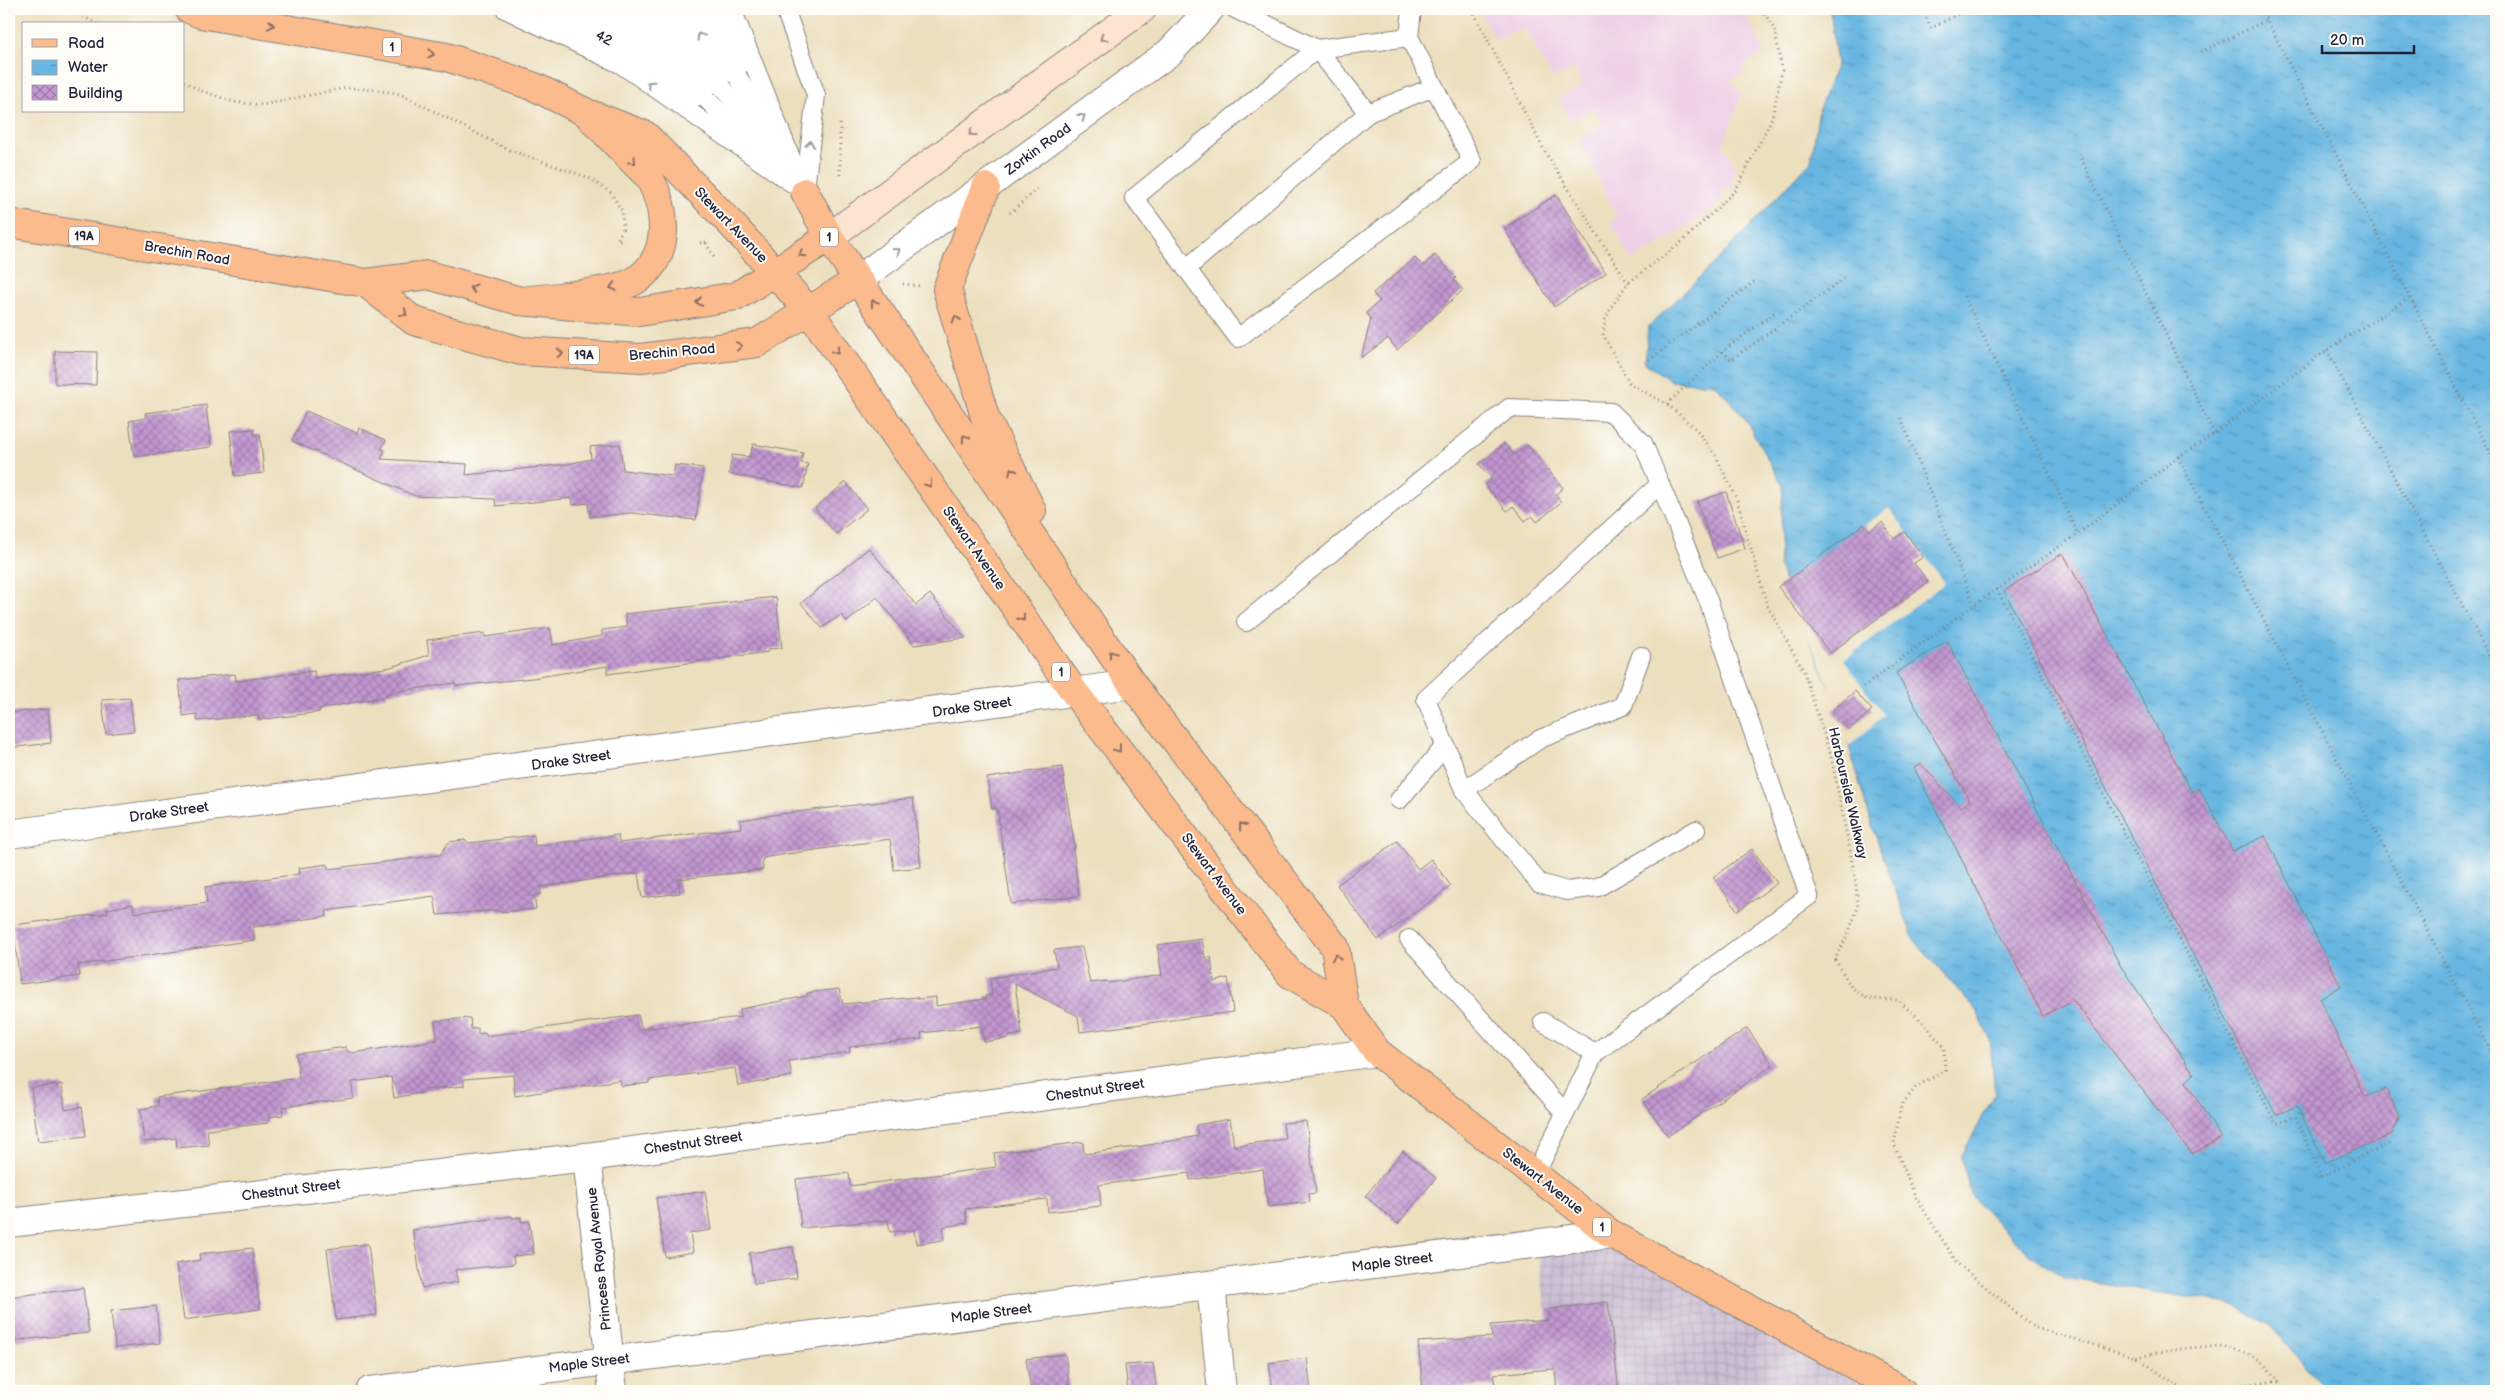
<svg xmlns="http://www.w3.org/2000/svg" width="2505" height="1400" viewBox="0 0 2505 1400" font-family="'Balsamiq Sans',sans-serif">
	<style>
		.built { fill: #eed0e7 }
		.industrial { fill: url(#industrial-grid) }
		.water { fill: url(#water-ripples); stroke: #446c8e }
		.pier { fill: #ecdfbe }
		.building { fill: url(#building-cross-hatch) }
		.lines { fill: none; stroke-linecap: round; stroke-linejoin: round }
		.lane-casing { stroke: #87807c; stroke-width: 20 }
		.street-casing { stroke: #87807c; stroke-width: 30 }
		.secondary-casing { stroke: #87807c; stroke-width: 30 }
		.primary-casing { stroke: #87807c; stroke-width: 30 }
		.highway-casing { stroke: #87807c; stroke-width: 30 }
		.path { stroke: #87807c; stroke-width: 3; stroke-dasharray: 1 4; stroke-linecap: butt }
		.lane { stroke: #fff; stroke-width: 18 }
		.street { stroke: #fff; stroke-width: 28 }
		.secondary { stroke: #fde4d1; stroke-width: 28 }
		.primary { stroke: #fbbb8d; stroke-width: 28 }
		.highway { stroke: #fbbb8d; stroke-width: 28 }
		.oneway { stroke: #8e6e64 }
		.oneway2 { stroke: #9c9ca7 }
		.oneway3 { stroke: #9a8d8e }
		.labels { text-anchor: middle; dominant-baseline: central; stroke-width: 4; stroke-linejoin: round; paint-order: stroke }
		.shield { fill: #fdfcf7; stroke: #646373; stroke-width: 1 }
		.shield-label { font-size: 12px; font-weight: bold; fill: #22223b }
		.street-label { font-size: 14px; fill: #22223b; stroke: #fdfcf7 }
	</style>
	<defs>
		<pattern id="industrial-grid" width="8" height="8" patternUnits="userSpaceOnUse" patternTransform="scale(1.25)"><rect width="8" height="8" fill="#ccbed3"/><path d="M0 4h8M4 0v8" fill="none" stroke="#afa3b6"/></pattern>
		<pattern id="water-ripples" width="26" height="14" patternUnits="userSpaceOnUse" patternTransform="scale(1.25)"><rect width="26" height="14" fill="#66b6e1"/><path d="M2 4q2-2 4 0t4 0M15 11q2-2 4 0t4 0" fill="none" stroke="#5494b8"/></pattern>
		<pattern id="building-cross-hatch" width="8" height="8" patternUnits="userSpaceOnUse" patternTransform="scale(1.25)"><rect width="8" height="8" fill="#c296d0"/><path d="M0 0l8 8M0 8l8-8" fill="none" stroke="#9d7aaa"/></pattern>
	</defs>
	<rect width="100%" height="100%" fill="#fdfcf7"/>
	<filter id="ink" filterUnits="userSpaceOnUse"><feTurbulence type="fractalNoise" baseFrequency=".02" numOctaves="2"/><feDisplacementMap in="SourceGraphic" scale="10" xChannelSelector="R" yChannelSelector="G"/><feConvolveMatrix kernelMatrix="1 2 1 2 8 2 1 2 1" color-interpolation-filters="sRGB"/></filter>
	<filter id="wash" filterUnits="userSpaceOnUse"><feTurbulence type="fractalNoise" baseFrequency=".0096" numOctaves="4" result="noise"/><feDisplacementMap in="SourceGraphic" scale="20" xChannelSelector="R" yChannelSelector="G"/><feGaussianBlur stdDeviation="1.12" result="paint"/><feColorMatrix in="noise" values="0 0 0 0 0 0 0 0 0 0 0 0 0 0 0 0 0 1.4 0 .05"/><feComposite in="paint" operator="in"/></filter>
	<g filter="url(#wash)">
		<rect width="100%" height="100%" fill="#ecdfbe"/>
		<polygon class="built" points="1479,9 1743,9 1764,53 1742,65 1743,74 1730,80 1742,94 1723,145 1736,166 1731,175 1733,187 1723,188 1722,202 1664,242 1631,260 1611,222 1617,216 1579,141 1603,125 1595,108 1569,121 1559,98 1583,86 1575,69 1552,78 1525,27 1495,39"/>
		<polygon class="industrial" points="1608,1240 1872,1391 1556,1391 1538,1248"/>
		<polygon class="water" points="1830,9 2496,9 2496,1391 2323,1391 2321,1384 2270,1325 2229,1304 2064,1277 2028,1254 1972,1197 1961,1157 1995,1094 1990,1039 1977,1012 1913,938 1872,826 1839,712 1779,567 1783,486 1744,417 1715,384 1671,381 1645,363 1648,327 1720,258 1811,161 1819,109 1837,64"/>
		<polygon class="pier" points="1889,508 1945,583 1844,660 1884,715 1849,747 1822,669 1783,583"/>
		<g id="blocks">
			<g class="building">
				<polygon points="1556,195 1606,273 1554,307 1504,228"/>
				<polygon points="1435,255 1456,278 1454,280 1463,290 1397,350 1388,338 1361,358 1371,319 1366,313 1380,301 1373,293 1415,258 1423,266"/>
				<polygon points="55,351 97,352 96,385 55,384"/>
				<polygon points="206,405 211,447 134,457 129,421 146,418 145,413"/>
				<polygon points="306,411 357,433 359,428 386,440 381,449 385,450 381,459 467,464 466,475 568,464 591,459 590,447 620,444 623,470 673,476 675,465 703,468 696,520 631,513 590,517 588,503 573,505 572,498 496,506 495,499 415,496 292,441"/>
				<polygon points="254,429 254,434 260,434 264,473 235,476 230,431"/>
				<polygon points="1504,443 1514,455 1527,445 1563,488 1555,495 1561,502 1537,522 1532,516 1525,521 1513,506 1507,511 1485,485 1492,479 1479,464"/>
				<polygon points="753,444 803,453 801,463 808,464 803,488 729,474 732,455 750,457"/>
				<polygon points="846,482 867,509 836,534 815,508"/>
				<polygon points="1726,492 1745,548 1717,558 1697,502"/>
				<polygon points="1882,522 1894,539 1905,532 1923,557 1914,563 1928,582 1830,653 1778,587 1864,524 1869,531"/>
				<polygon points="869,548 916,605 930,594 965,638 914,645 877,597 847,622 841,615 822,628 801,603"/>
				<polygon points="2063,553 2192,792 2199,788 2233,851 2265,836 2341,986 2320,999 2365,1097 2386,1089 2400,1116 2392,1134 2325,1163 2297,1106 2276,1115 2004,591"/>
				<polygon points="776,597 782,648 768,649 768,652 608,674 607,666 532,678 456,686 455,683 387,693 387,696 319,709 319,712 259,720 258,715 197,721 197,714 183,716 179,680 235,674 236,681 314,671 315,679 391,667 429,655 427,640 485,633 485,637 550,628 553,645 602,636 602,630 627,627 625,614"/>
				<polygon points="1947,641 2120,965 2194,1074 2186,1082 2221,1138 2192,1154 2073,1000 2043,1016 1914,768 1921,764 1961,807 1970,801 1896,673"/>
				<polygon points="1855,691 1872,710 1849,730 1832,711"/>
				<polygon points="130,698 134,731 106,734 102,700"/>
				<polygon points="48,709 51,743 9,748 9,713"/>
				<polygon points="1062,767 1075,848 1073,848 1079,896 1011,904 997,808 992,809 987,778"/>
				<polygon points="913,798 921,867 894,870 890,839 767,857 762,859 763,870 678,879 680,893 642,898 638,873 540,887 541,894 534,895 536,909 499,912 498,910 437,915 434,896 326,911 327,916 253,927 255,940 78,965 80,976 20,984 13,925 108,913 107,909 133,904 134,913 207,903 205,887 300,874 299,868 328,864 328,869 440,855 449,842 465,840 469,843 534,835 535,846 618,835 619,843 741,828 740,820 780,814"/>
				<polygon points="1397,841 1418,869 1431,859 1451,886 1378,940 1337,885"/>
				<polygon points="1752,849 1777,883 1738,911 1713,877"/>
				<polygon points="1202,939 1205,958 1211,957 1214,982 1228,978 1233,1012 1080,1032 1078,1016 1015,984 1022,1034 1009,1036 1009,1038 984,1042 982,1026 921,1033 922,1039 849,1047 850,1052 789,1061 792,1076 738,1086 735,1068 649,1080 649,1083 621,1086 620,1080 515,1096 513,1075 464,1079 464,1086 425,1090 425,1092 394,1098 391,1077 352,1082 353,1098 282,1107 283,1115 268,1117 268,1123 207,1130 209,1145 177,1148 176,1138 144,1142 140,1109 158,1106 157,1097 299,1078 296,1054 346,1047 347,1051 352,1053 437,1040 435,1021 470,1018 471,1029 478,1028 478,1034 486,1033 486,1036 638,1015 642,1029 741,1017 740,1009 807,996 807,993 839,989 843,1004 917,997 918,999 936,997 936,1006 985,999 985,996 992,995 990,978 1057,967 1054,950 1082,947 1090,983 1107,981 1108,983 1162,975 1157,945"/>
				<polygon points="1747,1028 1773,1065 1668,1136 1642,1099"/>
				<polygon points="62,1084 65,1110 82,1107 86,1136 38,1141 31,1088"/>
				<polygon points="1230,1119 1234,1146 1285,1139 1283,1123 1306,1121 1316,1193 1309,1194 1310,1202 1268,1207 1263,1169 1190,1180 1189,1173 1099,1185 1101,1206 1048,1212 1047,1199 965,1209 967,1223 943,1227 944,1240 916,1244 914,1230 890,1232 888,1220 801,1228 796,1179 849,1173 850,1186 996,1167 994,1153 1083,1142 1084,1154 1143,1146 1198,1136 1196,1125"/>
				<polygon points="1403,1151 1436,1178 1398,1224 1365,1196"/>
				<polygon points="705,1191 711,1230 690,1233 693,1252 665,1257 656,1198"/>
				<polygon points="512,1216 512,1218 521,1217 521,1222 529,1221 534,1254 513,1256 514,1264 455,1270 458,1282 422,1288 413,1230"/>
				<polygon points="368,1244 377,1315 336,1320 327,1249"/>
				<polygon points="793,1247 797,1278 754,1284 749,1253"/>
				<polygon points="252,1248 260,1309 184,1320 176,1264 200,1260 199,1254"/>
				<polygon points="83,1288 89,1333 9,1341 9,1297"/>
				<polygon points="1608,1302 1619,1391 1557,1391 1555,1369 1493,1374 1495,1385 1423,1390 1418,1342 1492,1337 1491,1325 1549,1320 1548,1309"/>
				<polygon points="156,1306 160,1343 115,1348 111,1311"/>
				<polygon points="1065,1354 1070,1391 1031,1391 1026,1359"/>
				<polygon points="1307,1358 1311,1391 1273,1391 1269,1363"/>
				<polygon points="1153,1363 1157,1391 1128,1391 1125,1365"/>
			</g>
		</g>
	</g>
	<g filter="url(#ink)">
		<use href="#blocks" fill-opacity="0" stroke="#87807c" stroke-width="1"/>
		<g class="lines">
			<defs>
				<g id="lane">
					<polyline points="505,9 622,65 805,192"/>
					<polyline points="545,9 636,55 692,100"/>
					<polyline points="577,9 649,45 761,151"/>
					<polyline points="610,9 661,35 708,87"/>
					<polyline points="642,9 673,25 794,178"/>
					<polyline points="673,9 686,15 725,74"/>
					<polyline points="699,9 773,138"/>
					<polyline points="716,9 743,63"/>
					<polyline points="732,9 797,173"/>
					<polyline points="785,9 816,95 805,189"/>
					<polygon points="1409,37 1472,161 1238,338 1134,198 1317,49"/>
					<polyline points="1409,37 1412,9"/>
					<polyline points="1368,113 1434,87"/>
					<polyline points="1186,269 1368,113 1317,49 1235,9"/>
					<polyline points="1246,622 1509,408 1611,412 1643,443 1708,600 1809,896 1595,1053 1535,1175"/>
					<polyline points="1641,656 1623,706 1540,739 1464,790 1426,699 1660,484"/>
					<polyline points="1464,790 1539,883 1567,891 1598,887 1696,830"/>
					<polyline points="1399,800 1445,746"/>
					<polyline points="1409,939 1565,1113"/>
					<polyline points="1543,1022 1595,1053"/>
				</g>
				<g id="street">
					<polyline points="858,280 1170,52 1210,9"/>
					<polyline points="9,834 1132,684"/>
					<polyline points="587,1157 613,1391"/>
					<polyline points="9,1223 587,1157 1377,1052"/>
					<polyline points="1211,1285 1222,1391"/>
					<polyline points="370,1391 1611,1234"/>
				</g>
				<polyline id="secondary" points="829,237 1142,9"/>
				<g id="primary">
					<polyline points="9,223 366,283 428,275 520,301 639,312 737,296 829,237"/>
					<polyline points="366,283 414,321 521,351 641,358 757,343 858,280"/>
				</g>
				<g id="highway">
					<polyline points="189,9 201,14 447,57 535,87 587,113 645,135 735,228 809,311 1075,693 1290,974 1344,1005 1377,1052 1611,1234 1902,1391"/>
					<polyline points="986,187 947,289 985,417 1032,511"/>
					<polyline points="805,192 829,237 1132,684 1335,947 1344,1005"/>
					<path d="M520 301C547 298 616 293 636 280 670 258 668 214 651 181 648 174 639 168 634 162 619 147 605 132 591 118"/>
				</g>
			</defs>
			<use href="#lane" class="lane-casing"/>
			<use href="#street" class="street-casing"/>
			<use href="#secondary" class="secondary-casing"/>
			<use href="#primary" class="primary-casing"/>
			<use href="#highway" class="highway-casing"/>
			<g class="path">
				<polyline points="70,9 97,24"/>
				<polyline points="1472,9 1545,152 1628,283"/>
				<polyline points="1762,9 1775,31 1782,71 1772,118 1736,190 1683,241 1628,283 1612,306 1605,320 1603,335 1630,384 1667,404 1696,429 1716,456 1737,500 1767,605 1804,672 1831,756 1855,876 1858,907 1848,934 1835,959 1851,987 1868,999 1897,1000 1923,1022 1944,1048 1945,1070 1916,1087 1901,1106 1894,1144 1915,1196 1957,1263 2033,1327 2136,1357 2170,1380 2184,1391"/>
				<polyline points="1922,9 1931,28 1968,9"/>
				<polyline points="2261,9 2496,464"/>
				<polyline points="2201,52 2267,20"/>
				<polyline points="184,82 202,91 234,102 262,105 345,88 371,89 400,94 507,149 589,178 611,193 622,211 623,228 617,240 623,240"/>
				<polyline points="840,124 840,176"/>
				<polyline points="2079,154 2214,434"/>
				<polyline points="1010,213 1037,189"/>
				<polyline points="700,243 707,242"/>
				<polyline points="706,243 715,259"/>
				<polyline points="903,284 920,286"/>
				<polyline points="1964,296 2078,534"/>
				<polyline points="2327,350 2496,669"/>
				<polyline points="1723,351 1731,360 1846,277"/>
				<polyline points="1645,363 1755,281"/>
				<polyline points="1667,404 1723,351 1775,312"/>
				<polyline points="1901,418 1974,605"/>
				<polyline points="2178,457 2496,1061"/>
				<polyline points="1997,589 2276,1124 2295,1116 2321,1177 2392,1142"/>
				<polyline points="1863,687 1974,605 2078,534 2178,457 2214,434 2327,350 2409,298"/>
				<path d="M2136 1357C2178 1350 2236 1333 2268 1369 2275 1376 2280 1382 2283 1391"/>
				<polyline points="2239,1391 2239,1385 2279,1381"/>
			</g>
			<use href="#lane" class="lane"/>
			<use href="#street" class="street"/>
			<use href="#secondary" class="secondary"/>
			<use href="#primary" class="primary"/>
			<use href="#highway" class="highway"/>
		</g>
		<defs><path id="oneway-chevron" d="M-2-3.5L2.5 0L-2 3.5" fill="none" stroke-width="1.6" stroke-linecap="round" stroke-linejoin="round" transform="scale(1.25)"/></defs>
		<g class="oneway">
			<use href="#oneway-chevron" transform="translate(271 25) rotate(10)"/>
			<use href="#oneway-chevron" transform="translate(431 54) rotate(11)"/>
			<use href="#oneway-chevron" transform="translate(633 161) rotate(46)"/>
			<use href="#oneway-chevron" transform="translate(802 254) rotate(147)"/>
			<use href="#oneway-chevron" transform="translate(613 287) rotate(165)"/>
			<use href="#oneway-chevron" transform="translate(473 288) rotate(-164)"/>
			<use href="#oneway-chevron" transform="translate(699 302) rotate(171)"/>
			<use href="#oneway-chevron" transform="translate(874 303) rotate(-124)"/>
			<use href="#oneway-chevron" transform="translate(404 313) rotate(38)"/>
			<use href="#oneway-chevron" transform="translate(956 319) rotate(-107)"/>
			<use href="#oneway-chevron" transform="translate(739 346) rotate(-7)"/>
			<use href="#oneway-chevron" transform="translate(836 351) rotate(55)"/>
			<use href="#oneway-chevron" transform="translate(560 353) rotate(3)"/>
			<use href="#oneway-chevron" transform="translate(965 438) rotate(-124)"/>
			<use href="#oneway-chevron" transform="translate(1012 471) rotate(-117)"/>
			<use href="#oneway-chevron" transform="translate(929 484) rotate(55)"/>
			<use href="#oneway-chevron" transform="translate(1022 618) rotate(55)"/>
			<use href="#oneway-chevron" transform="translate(1112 654) rotate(-124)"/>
			<use href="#oneway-chevron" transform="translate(1118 749) rotate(53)"/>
			<use href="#oneway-chevron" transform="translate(1242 826) rotate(-128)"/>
			<use href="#oneway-chevron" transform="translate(1336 957) rotate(-99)"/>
		</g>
		<g class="oneway2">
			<use href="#oneway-chevron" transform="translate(700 36) rotate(-124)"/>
			<use href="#oneway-chevron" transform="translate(650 84) rotate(-145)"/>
			<use href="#oneway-chevron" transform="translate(1082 117) rotate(-36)"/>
			<use href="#oneway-chevron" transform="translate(810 144) rotate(-84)"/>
			<use href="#oneway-chevron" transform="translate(897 251) rotate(-36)"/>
		</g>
		<g class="oneway3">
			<use href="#oneway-chevron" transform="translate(1103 38) rotate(144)"/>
			<use href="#oneway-chevron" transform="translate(972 133) rotate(144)"/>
		</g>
	</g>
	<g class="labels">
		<g class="shield">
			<rect x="383" y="37.5" width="18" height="19" rx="4"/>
			<rect x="69" y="226.5" width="30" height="19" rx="4"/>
			<rect x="820" y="227.5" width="18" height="19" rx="4"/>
			<rect x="569" y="345.5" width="30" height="19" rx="4"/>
			<rect x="1052" y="662.5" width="18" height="19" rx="4"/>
			<rect x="1593" y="1217.5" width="18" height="19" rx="4"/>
		</g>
		<g class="shield-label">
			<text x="392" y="47">1</text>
			<text x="84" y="236">19A</text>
			<text x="829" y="237">1</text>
			<text x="584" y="355">19A</text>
			<text x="1061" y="672">1</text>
			<text x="1602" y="1227">1</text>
		</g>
		<g class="street-label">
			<text transform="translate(604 38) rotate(28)">42</text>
			<text transform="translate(1038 149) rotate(-36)">Zorkin Road</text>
			<text transform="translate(731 225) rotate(46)">Stewart Avenue</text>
			<text transform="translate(187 253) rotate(10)">Brechin Road</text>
			<text transform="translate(672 352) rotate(-5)">Brechin Road</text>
			<text transform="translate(974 548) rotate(55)">Stewart Avenue</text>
			<text transform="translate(972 707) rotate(-8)">Drake Street</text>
			<text transform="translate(571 760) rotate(-8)">Drake Street</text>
			<text transform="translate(1848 793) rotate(77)">Harbourside Walkway</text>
			<text transform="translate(169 812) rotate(-8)">Drake Street</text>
			<text transform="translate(1214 874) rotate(53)">Stewart Avenue</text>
			<text transform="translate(1095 1090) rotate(-8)">Chestnut Street</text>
			<text transform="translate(693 1143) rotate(-8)">Chestnut Street</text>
			<text transform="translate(1543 1181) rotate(38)">Stewart Avenue</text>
			<text transform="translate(291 1190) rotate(-7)">Chestnut Street</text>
			<text transform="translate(599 1259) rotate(-96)">Princess Royal Avenue</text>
			<text transform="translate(1392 1262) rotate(-7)">Maple Street</text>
			<text transform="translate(991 1313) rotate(-7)">Maple Street</text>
			<text transform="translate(589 1363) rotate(-7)">Maple Street</text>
		</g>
	</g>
	<rect width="2505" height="1400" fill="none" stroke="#fdfcf7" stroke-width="30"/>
	<rect x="22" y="22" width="162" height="90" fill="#fdfcf7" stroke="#a5a5ac"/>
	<rect x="32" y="39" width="25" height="8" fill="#fbbb8d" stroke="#a5a5ac"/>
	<text x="68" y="48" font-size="15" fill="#22223b">Road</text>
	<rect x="32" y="60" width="25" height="15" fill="url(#water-ripples)" stroke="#a5a5ac"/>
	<text x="68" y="72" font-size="15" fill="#22223b">Water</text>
	<rect x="32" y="85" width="25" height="15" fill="url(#building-cross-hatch)" stroke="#a5a5ac"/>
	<text x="68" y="98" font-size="15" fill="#22223b">Building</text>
	<path d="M2322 45v8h92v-8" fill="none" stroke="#22223b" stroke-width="2.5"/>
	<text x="2330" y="45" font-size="15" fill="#22223b" stroke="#fdfcf7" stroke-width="4" paint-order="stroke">20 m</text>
</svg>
